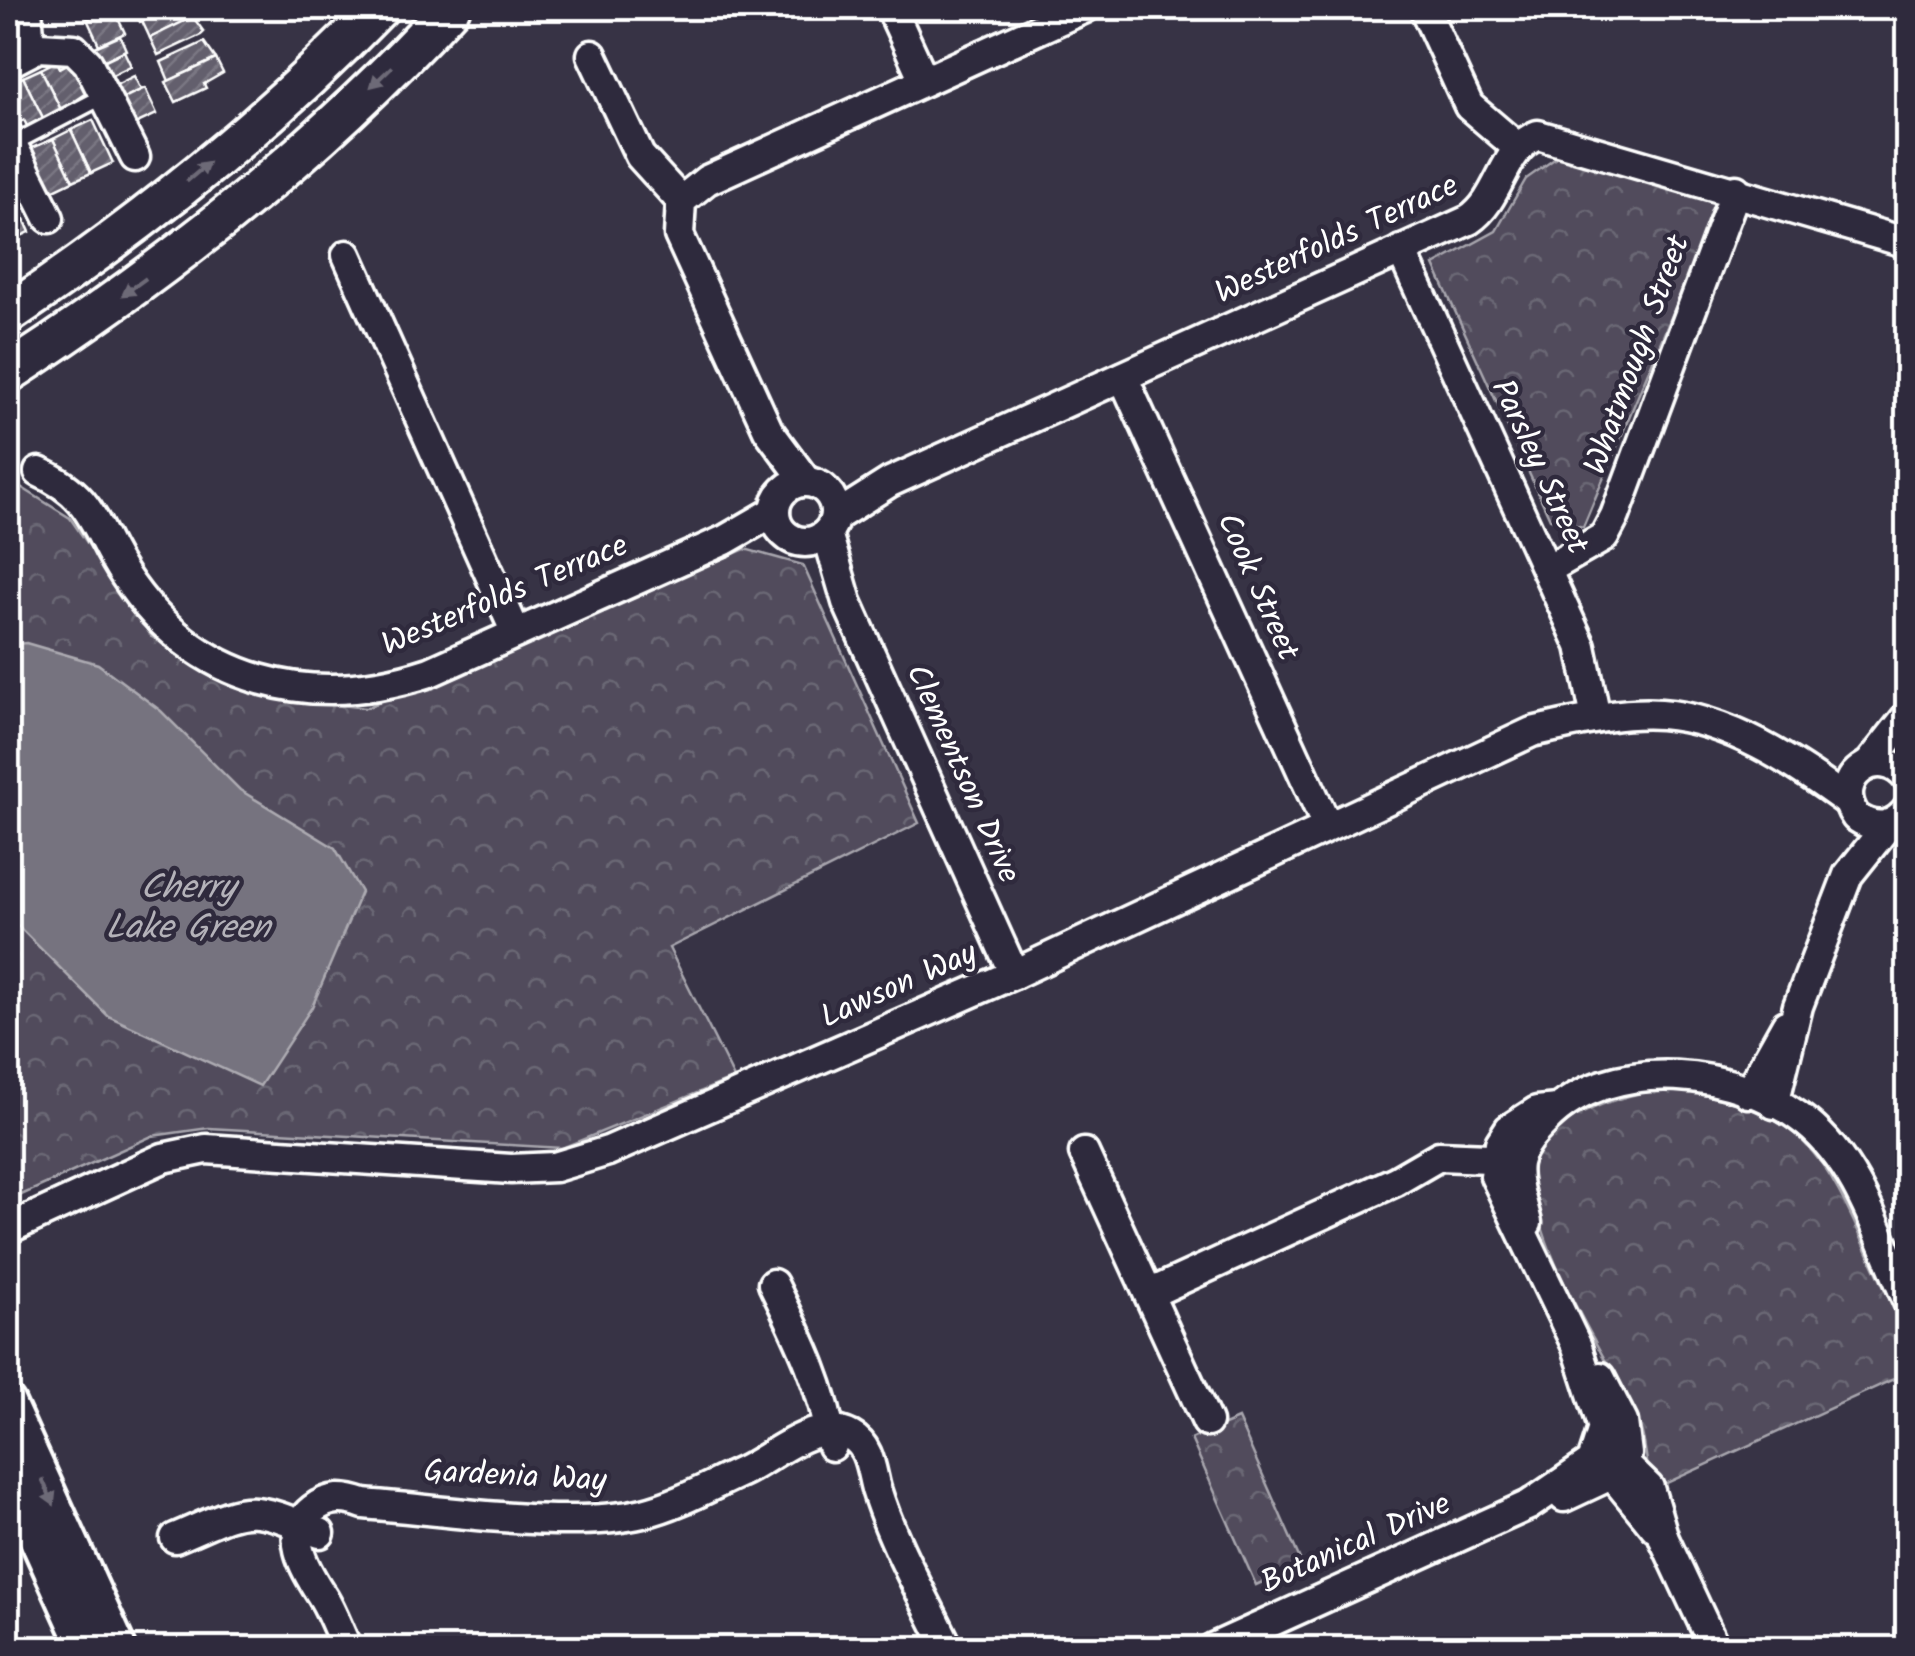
<svg xmlns="http://www.w3.org/2000/svg" width="1915" height="1656" viewBox="0 0 1915 1656" font-family="Kalam,sans-serif">
	<style>
		.park { fill: url(#park-crowns); stroke: #a8a6ae; stroke-width: 2.5 }
		.water { fill: #76737f; stroke: #adabb2; stroke-width: 2.5 }
		.building { fill: url(#building-hatch); stroke: #fff; stroke-width: 2.5 }
		.lines { fill: none; stroke-linecap: round; stroke-linejoin: round }
		.service-casing { stroke: #fff; stroke-width: 21 }
		.minor-casing { stroke: #fff; stroke-width: 35 }
		.tertiary-casing { stroke: #fff; stroke-width: 40 }
		.secondary-casing { stroke: #fff; stroke-width: 45 }
		.service { stroke: #2f2a3d; stroke-width: 14 }
		.minor { stroke: #2f2a3d; stroke-width: 28 }
		.tertiary { stroke: #2f2a3d; stroke-width: 32 }
		.secondary { stroke: #2f2a3d; stroke-width: 38 }
		.oneway { fill: #6d6a77 }
		.labels { text-anchor: middle; dominant-baseline: central; stroke-width: 9; stroke-linejoin: round; paint-order: stroke }
		.street-label { font-size: 32px; fill: #fff; stroke: #2f2a3d }
		.water-label { font-size: 35px; font-style: italic; fill: #b4b2b9; stroke: #2f2a3d }
	</style>
	<defs>
		<pattern id="park-crowns" width="20" height="18" patternUnits="userSpaceOnUse" patternTransform="scale(2.5)"><rect width="20" height="18" fill="#514c5c"/><path d="M2 6a3 3 0 1 1 6 0M12 15a3 3 0 1 1 6 0" fill="none" stroke="#6b6774"/></pattern>
		<pattern id="building-hatch" width="6" height="6" patternUnits="userSpaceOnUse" patternTransform="scale(2.5)"><rect width="6" height="6" fill="#635f6d"/><path d="M-1 1l2-2M0 6l6-6M5 7l2-2" fill="none" stroke="#7a7783"/></pattern>
	</defs>
	<rect width="100%" height="100%" fill="#373345"/>
	<filter id="ink" filterUnits="userSpaceOnUse"><feTurbulence type="fractalNoise" baseFrequency=".01" numOctaves="2"/><feDisplacementMap in="SourceGraphic" scale="20" xChannelSelector="R" yChannelSelector="G"/><feConvolveMatrix kernelMatrix="1 2 1 2 8 2 1 2 1" color-interpolation-filters="sRGB"/></filter>
	<g filter="url(#ink)">
		<g class="park">
			<polygon points="1560,155 1719,203 1583,527 1550,519 1434,265 1496,231 1526,179"/>
			<polygon points="8,479 70,518 152,637 251,694 366,708 745,549 803,565 919,823 669,948 734,1078 562,1148 209,1128 152,1136 8,1201"/>
			<path d="M1673 1089C1805 1111 1823 1151 1873 1264 1890 1301 1907 1332 1907 1373L1656 1488C1643 1466 1648 1443 1638 1421 1597 1339 1537 1258 1529 1164 1548 1115 1626 1092 1673 1089Z"/>
			<polygon points="1238,1419 1302,1564 1256,1585 1191,1439"/>
		</g>
		<polygon class="water" points="26,643 98,664 161,711 240,790 335,848 361,892 312,1007 260,1086 108,1016 8,916 8,645"/>
		<g class="building">
			<polygon points="113,8 125,33 99,45 87,19"/>
			<polygon points="133,8 172,8 140,22"/>
			<polygon points="172,8 192,8 196,15 150,38 142,21"/>
			<polygon points="193,17 204,32 201,35 158,55 150,38"/>
			<polygon points="120,36 126,50 101,62 95,47"/>
			<polygon points="204,42 216,59 169,81 161,62"/>
			<polygon points="124,51 131,66 106,78 99,63"/>
			<polygon points="216,59 223,73 204,84 206,88 176,102 166,82"/>
			<polygon points="57,61 60,68 71,62 86,93 61,110 41,69"/>
			<polygon points="41,69 61,110 43,118 23,77"/>
			<polygon points="134,76 141,90 116,102 110,88"/>
			<polygon points="23,77 43,118 27,126 24,120 14,125 8,113 8,84"/>
			<polygon points="145,88 157,114 133,125 121,99"/>
			<polygon points="93,120 113,163 91,173 71,130"/>
			<polygon points="71,130 91,173 73,181 53,139"/>
			<polygon points="53,139 73,181 52,191 32,148"/>
			<polygon points="19,208 30,232 8,242 8,213"/>
		</g>
		<g class="lines">
			<defs>
				<polyline id="service" points="12,144 104,96"/>
				<g id="minor">
					<polyline points="27,8 30,49"/>
					<polyline points="891,8 924,80"/>
					<polyline points="1424,8 1469,106 1517,147"/>
					<polyline points="592,55 640,156 681,201"/>
					<polyline points="8,63 39,47 74,49 88,63 135,157"/>
					<polyline points="8,136 49,218"/>
					<polyline points="1401,250 1581,646 1596,718"/>
					<polyline points="347,255 516,633"/>
					<polyline points="1123,377 1327,826"/>
					<path d="M39 472C96 497 94 530 125 576 196 684 311 711 430 672L725 540 775 511"/>
					<polyline points="806,481 768,430 679,235 681,201 707,180 1085,8"/>
					<circle cx="805" cy="512" r="30"/>
					<path d="M835 517 890 482 1469 220C1502 198 1502 148 1538 135L1908 243"/>
					<polyline points="827,533 847,602 1014,974"/>
					<polyline points="1548,569 1604,537 1615,516 1736,190"/>
					<polyline points="1870,763 1908,715"/>
					<path d="M1908 779C1880 741 1828 778 1856 817 1875 830 1893 829 1908 809"/>
					<polyline points="1748,1093 1786,1025"/>
					<polyline points="1774,1104 1798,1006 1848,875 1888,825"/>
					<polyline points="1084,1153 1207,1422"/>
					<path d="M1527 1223C1523 1205 1514 1182 1517 1163 1521 1145 1534 1132 1546 1120 1611 1053 1740 1068 1807 1123 1860 1166 1880 1241 1908 1301"/>
					<path d="M8 1229 163 1158 206 1149 511 1169 555 1167 608 1151 1014 974 1532 732C1574 723 1617 711 1661 714 1729 719 1794 762 1847 801"/>
					<path d="M773 1284C799 1337 824 1387 832 1446"/>
					<polyline points="1149,1294 1396,1181 1439,1156 1489,1158 1510,1166"/>
					<polyline points="1597,1454 1627,1467 1649,1488 1664,1539 1715,1648"/>
					<polyline points="1600,1460 1655,1527"/>
					<polyline points="1564,1497 1611,1475 1627,1454 1623,1422 1600,1377"/>
					<path d="M175 1538C248 1507 244 1501 320 1533"/>
					<path d="M347 1648C339 1632 333 1614 324 1599 308 1573 280 1535 313 1509 330 1496 345 1497 364 1504 443 1510 569 1531 643 1513 677 1505 710 1486 741 1472 773 1458 814 1416 851 1436 870 1446 871 1471 876 1489 893 1544 924 1597 948 1648"/>
					<polyline points="1213,1648 1529,1505 1592,1462 1603,1428 1577,1347 1495,1176 1500,1143 1509,1129 1537,1111 1557,1109"/>
				</g>
				<g id="tertiary">
					<polyline points="8,1403 119,1648"/>
					<polyline points="8,1476 86,1648"/>
				</g>
				<g id="secondary">
					<path d="M8 314C141 225 268 123 379 8"/>
					<path d="M8 373C168 269 321 149 450 8"/>
				</g>
			</defs>
			<use href="#service" class="service-casing"/>
			<use href="#minor" class="minor-casing"/>
			<use href="#tertiary" class="tertiary-casing"/>
			<use href="#secondary" class="secondary-casing"/>
			<use href="#service" class="service"/>
			<use href="#minor" class="minor"/>
			<use href="#tertiary" class="tertiary"/>
			<use href="#secondary" class="secondary"/>
		</g>
		<defs><path id="oneway-solid" d="M-6-.8H1V-3.2L6.5 0L1 3.2V.8H-6Z" transform="scale(2.5)"/></defs>
		<g class="oneway">
			<use href="#oneway-solid" transform="translate(381 77) rotate(136)"/>
			<use href="#oneway-solid" transform="translate(198 172) rotate(-40)"/>
			<use href="#oneway-solid" transform="translate(134 287) rotate(144)"/>
			<use href="#oneway-solid" transform="translate(48 1492) rotate(66)"/>
		</g>
	</g>
	<g class="labels">
		<g class="street-label">
			<text transform="translate(1337 240) rotate(-25)">Westerfolds Terrace</text>
			<text transform="translate(1638 355) rotate(-70)">Whatmough Street</text>
			<text transform="translate(1539 467) rotate(65)">Parsley Street</text>
			<text transform="translate(1257 587) rotate(66)">Cook Street</text>
			<text transform="translate(505 596) rotate(-23)">Westerfolds Terrace</text>
			<text transform="translate(962 774) rotate(66)">Clementson Drive</text>
			<text transform="translate(899 986) rotate(-24)">Lawson Way</text>
			<text transform="translate(515 1477) rotate(3)">Gardenia Way</text>
			<text transform="translate(1356 1544) rotate(-24)">Botanical Drive</text>
		</g>
		<g class="water-label">
			<text x="188" y="889">Cherry<tspan x="188" dy="40">Lake Green</tspan></text>
		</g>
	</g>
	<rect width="1915" height="1656" fill="none" stroke="#2f2a3d" stroke-width="40"/>
	<rect x="20" y="20" width="1875" height="1616" fill="none" stroke="#fff" stroke-width="4" filter="url(#ink)"/>
</svg>
